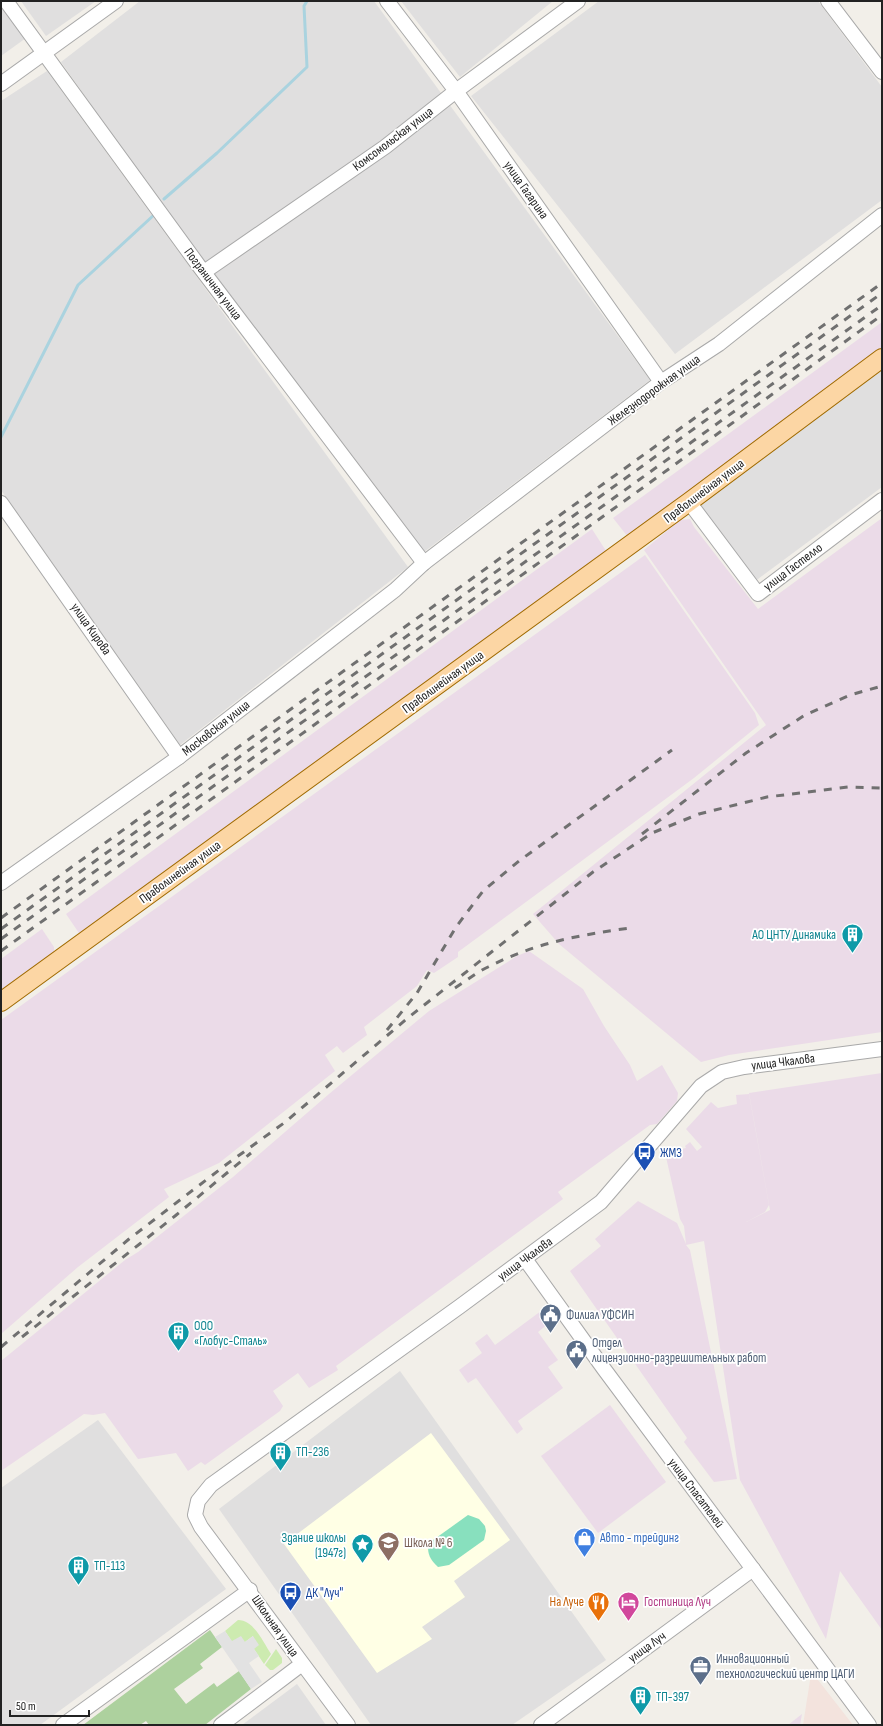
<svg xmlns="http://www.w3.org/2000/svg" width="883" height="1726" viewBox="0 0 883 1726" font-family="'Sofia Sans Condensed',sans-serif">
	<style>
		.residential { fill: #e0dfdf }
		.industrial { fill: #ebdbe8 }
		.education { fill: #ffffe5 }
		.military { fill: #f3e3dd }
		.grass { fill: #cdebb0 }
		.forest { fill: #add19e }
		.pitch { fill: #88e0be }
		.parking { fill: #e2e2e2 }
		.lines { fill: none; stroke-linecap: round; stroke-linejoin: round }
		.stream { stroke: #aad3df; stroke-width: 3 }
		.minor-casing { stroke: #a9a9a9; stroke-width: 16 }
		.major-casing { stroke: #a06b00; stroke-width: 20 }
		.minor { stroke: #fff; stroke-width: 14 }
		.major { stroke: #fcd6a4; stroke-width: 18 }
		.rail { stroke: #707070; stroke-width: 3; stroke-dasharray: 8 8; stroke-linecap: butt }
		.labels { text-anchor: middle; dominant-baseline: central; stroke-width: 3.5; stroke-linejoin: round; paint-order: stroke }
		.street-label { font-size: 13px; fill: #222; stroke: #fff }
		.culture-label { font-size: 13px; fill: #0d838f; stroke: #fff; text-anchor: start }
		.transit-label { font-size: 13px; fill: #164399; stroke: #fff; text-anchor: start }
		.service-label { font-size: 13px; fill: #4e5e75; stroke: #fff; text-anchor: start }
		.shop-label { font-size: 13px; fill: #366cbe; stroke: #fff; text-anchor: start }
		.education-label { font-size: 13px; fill: #785e54; stroke: #fff; text-anchor: start }
		.food-label { font-size: 13px; fill: #c56008; stroke: #fff; text-anchor: end }
		.hotel-label { font-size: 13px; fill: #b23c85; stroke: #fff; text-anchor: start }
	</style>
	<rect width="100%" height="100%" fill="#f2efe9"/>
	<g class="residential">
		<polygon points="21,1 96,1 46,36"/>
		<polygon points="140,1 374,1 650,380 424,552 202,262 61,62"/>
		<polygon points="401,1 553,1 460,77"/>
		<polygon points="599,1 818,1 882,87 882,200 675,354 471,96"/>
		<polygon points="1,4 26,38 1,56"/>
		<polygon points="47,71 408,567 180,745 1,490 1,101"/>
		<polygon points="882,366 882,487 754,582 697,504"/>
		<polygon points="400,1371 606,1660 512,1725 371,1725 219,1509"/>
		<polygon points="98,1420 226,1589 40,1725 1,1725 1,1488"/>
		<polygon points="297,1684 326,1725 242,1725"/>
	</g>
	<g class="industrial">
		<polygon points="882,322 882,348 628,537 613,518"/>
		<polygon points="882,518 882,1032 729,1055 701,1062 559,944 533,914 766,725 644,550 680,520 690,519 694,527 758,609"/>
		<polygon points="592,529 608,554 81,936 66,914"/>
		<polygon points="645,555 755,713 759,725 694,778 458,952 458,957 434,973 427,970 417,986 364,1027 367,1035 343,1053 337,1046 325,1055 335,1071 219,1163 164,1189 169,1197 78,1267 1,1334 1,1020"/>
		<polygon points="42,929 54,947 54,953 1,991 1,959"/>
		<polygon points="529,951 583,989 604,1026 630,1065 637,1081 662,1065 678,1093 677,1101 657,1124 650,1125 558,1192 563,1199 336,1366 338,1370 309,1388 298,1373 273,1391 283,1406 280,1411 205,1465 201,1462 188,1471 176,1453 138,1459 105,1413 93,1415 84,1414 1,1471 1,1361 125,1260 138,1252 233,1177 329,1094 429,1011 517,956"/>
		<polygon points="882,1073 882,1630 840,1571 826,1639 740,1480 704,1241 686,1245 690,1250 737,1479 714,1482 684,1442 687,1438 570,1271 601,1246 595,1239 638,1201 677,1223 686,1244 684,1226 680,1219 666,1157 676,1155 675,1152 682,1151 681,1149 686,1148 685,1146 690,1142 697,1151 702,1147 686,1129 711,1102 718,1108 737,1104 736,1095 749,1094 769,1205 765,1212 746,1222 770,1210 749,1093"/>
		<polygon points="545,1308 553,1320 538,1332 558,1360 548,1367 563,1388 518,1421 523,1429 517,1434 476,1378 468,1383 459,1370 482,1353 475,1343 487,1334 495,1345"/>
		<polygon points="610,1405 666,1482 598,1533 541,1456"/>
		<polygon points="802,1714 800,1725 788,1725"/>
	</g>
	<polygon class="education" points="431,1433 510,1540 454,1581 465,1597 422,1627 432,1639 377,1673 284,1544"/>
	<polygon class="military" points="811,1674 818,1680 853,1725 803,1725"/>
	<g class="grass">
		<path d="M238 1620C254 1620 263 1642 271 1654L264 1664 254 1649 253 1636 245 1642H232L225 1631Z"/>
		<polygon points="276,1649 282,1658 282,1663 273,1670 270,1670 265,1665"/>
	</g>
	<polygon class="forest" points="210,1630 222,1647 200,1664 203,1668 174,1689 186,1704 214,1683 217,1687 239,1671 251,1689 205,1725 149,1725 146,1721 140,1725 83,1725"/>
	<path class="pitch" d="M468 1515 479 1519 485 1526 486 1531 484 1540 449 1565 438 1567C431 1561 426 1553 429 1543Z"/>
	<polygon class="parking" points="225,1631 232,1641 241,1636 245,1642 253,1636 259,1645 254,1649 259,1656 249,1663 262,1682 251,1689 215,1637"/>
	<g class="lines">
		<g class="stream">
			<polyline points="164,199 217,153 307,67 304,6 307,1"/>
			<polyline points="1,437 78,285 155,214"/>
		</g>
		<defs>
			<g id="minor">
				<polyline points="6,1 199,266 424,563"/>
				<polyline points="387,1 456,91 661,382"/>
				<polyline points="828,1 882,72"/>
				<polyline points="1,84 116,1"/>
				<polyline points="204,272 385,147 456,91 578,1"/>
				<polyline points="689,502 758,594 882,500"/>
				<polyline points="1,503 179,757"/>
				<polyline points="1,883 179,757 395,590 424,563 661,382 719,344 882,215"/>
				<polyline points="525,1259 604,1369 869,1725"/>
				<polyline points="63,1725 250,1590"/>
				<polyline points="221,1725 302,1664"/>
				<polyline points="348,1725 201,1527 195,1515 198,1501 211,1485 459,1307 601,1202 701,1086 722,1072 744,1067 882,1049"/>
				<polyline points="541,1725 753,1569"/>
			</g>
			<polyline id="major" points="1,1002 689,502 882,358"/>
		</defs>
		<use href="#minor" class="minor-casing"/>
		<use href="#major" class="major-casing"/>
		<use href="#minor" class="minor"/>
		<use href="#major" class="major"/>
		<g class="rail">
			<polyline points="642,834 746,753 805,715 850,695 882,686"/>
			<polyline points="1,918 882,283"/>
			<polyline points="1,929 882,293"/>
			<polyline points="1,939 882,305"/>
			<polyline points="1,951 882,315"/>
			<path d="M455 988C466 981 477 972 488 967 535 943 579 935 630 928"/>
			<polyline points="387,1030 417,993 456,927 483,891 519,861 672,750"/>
			<polyline points="22,1337 175,1216 251,1153"/>
			<polyline points="1,1347 129,1239 227,1164 284,1123 409,1017 593,872 652,833 699,814 767,797 848,787 882,788"/>
		</g>
	</g>
	<defs>
		<symbol id="building-pin" viewBox="-11 -11 22 30"><path d="M0 17L-7.5 6A9.5 9.5 0 1 1 7.5 6Z" fill="#0f9aa8" stroke="#fff"/><path d="M-4-6H4V6H1V3H-1V6H-4ZM-2.5-4.3h1.7v1.8h-1.7ZM.8-4.3h1.7v1.8H.8ZM-2.5-1h1.7V.8h-1.7ZM.8-1h1.7V.8H.8Z" fill="#fff"/></symbol>
		<symbol id="bus-pin" viewBox="-11 -11 22 30"><path d="M0 17L-7.5 6A9.5 9.5 0 1 1 7.5 6Z" fill="#1a4fb4" stroke="#fff"/><path d="M-5-6H5V4H4V6H2V4H-2V6H-4V4H-5ZM-3.5-4V0h7V-4ZM-3.5 1.2v1.5H-2V1.2ZM2 1.2v1.5H3.5V1.2Z" fill="#fff"/></symbol>
		<symbol id="civic-pin" viewBox="-11 -11 22 30"><path d="M0 17L-7.5 6A9.5 9.5 0 1 1 7.5 6Z" fill="#5c6f8a" stroke="#fff"/><path d="M-.6-6.5H3V-4.5H.6V-3L4-1V1h2V6H-6V1h2V-1L-.6-3ZM-1.2 2.5V6h2.4V2.5Z" fill="#fff"/></symbol>
		<symbol id="shop-pin" viewBox="-11 -11 22 30"><path d="M0 17L-7.5 6A9.5 9.5 0 1 1 7.5 6Z" fill="#3f7fe0" stroke="#fff"/><path d="M-5-2.5h2.3a2.7 3.5 0 0 1 5.4 0H5L5.5 6h-11ZM-1.5-2.5h3a1.5 2.3 0 0 0-3 0Z" fill="#fff"/></symbol>
		<symbol id="school-pin" viewBox="-11 -11 22 30"><path d="M0 17L-7.5 6A9.5 9.5 0 1 1 7.5 6Z" fill="#8d6e63" stroke="#fff"/><path d="M0-5L7-2L0 1L-7-2ZM-4 1L0 2.5L4 1V4Q0 6-4 4Z" fill="#fff"/></symbol>
		<symbol id="sight-pin" viewBox="-11 -11 22 30"><path d="M0 17L-7.5 6A9.5 9.5 0 1 1 7.5 6Z" fill="#0f9aa8" stroke="#fff"/><path d="M0-6L1.8-2.2L6-1.7L2.9 1.2L3.7 5.4L0 3.3L-3.7 5.4L-2.9 1.2L-6-1.7L-1.8-2.2Z" fill="#fff"/></symbol>
		<symbol id="restaurant-pin" viewBox="-11 -11 22 30"><path d="M0 17L-7.5 6A9.5 9.5 0 1 1 7.5 6Z" fill="#e8710a" stroke="#fff"/><path d="M-5-6h1v4h1v-4h1v4h1v-4h1v5L-1.5 .5V6h-2V.5L-5-1ZM5-6V6H3V1.5H1.5Q1.5-4 5-6Z" fill="#fff"/></symbol>
		<symbol id="hotel-pin" viewBox="-11 -11 22 30"><path d="M0 17L-7.5 6A9.5 9.5 0 1 1 7.5 6Z" fill="#d1479c" stroke="#fff"/><path d="M-6-4.5h1.5V1H6V5H4.5V3h-9V5H-6ZM-4 0a1.8 1.8 0 1 1 3.6 0ZM.5 0V-2.5h3Q6-2.5 6 0Z" fill="#fff"/></symbol>
		<symbol id="office-pin" viewBox="-11 -11 22 30"><path d="M0 17L-7.5 6A9.5 9.5 0 1 1 7.5 6Z" fill="#5c6f8a" stroke="#fff"/><path d="M-6-3h4V-5.5h4V-3h4V5H-6ZM-1-4.5V-3h2v-1.5ZM-6 0V1H6V0Z" fill="#fff"/></symbol>
	</defs>
	<g fill-rule="evenodd">
		<use href="#building-pin" x="840" y="922" width="25" height="34"/>
		<use href="#bus-pin" x="632" y="1140" width="25" height="34"/>
		<use href="#civic-pin" x="538" y="1302" width="25" height="34"/>
		<use href="#building-pin" x="166" y="1320" width="25" height="34"/>
		<use href="#civic-pin" x="564" y="1338" width="25" height="34"/>
		<use href="#building-pin" x="268" y="1440" width="25" height="34"/>
		<use href="#shop-pin" x="572" y="1526" width="25" height="34"/>
		<use href="#school-pin" x="376" y="1530" width="25" height="34"/>
		<use href="#sight-pin" x="350" y="1532" width="25" height="34"/>
		<use href="#building-pin" x="66" y="1554" width="25" height="34"/>
		<use href="#bus-pin" x="278" y="1580" width="25" height="34"/>
		<use href="#restaurant-pin" x="586" y="1590" width="25" height="34"/>
		<use href="#hotel-pin" x="616" y="1590" width="25" height="34"/>
		<use href="#office-pin" x="688" y="1654" width="25" height="34"/>
		<use href="#building-pin" x="628" y="1684" width="25" height="34"/>
	</g>
	<g class="labels">
		<g class="street-label">
			<text transform="translate(393 139) rotate(-37)">Комсомольская улица</text>
			<text transform="translate(526 190) rotate(55)">улица Гагарина</text>
			<text transform="translate(213 284) rotate(53)">Пограничная улица</text>
			<text transform="translate(654 390) rotate(-36)">Железнодорожная улица</text>
			<text transform="translate(704 491) rotate(-37)">Праволинейная улица</text>
			<text transform="translate(793 567) rotate(-37)">улица Гастелло</text>
			<text transform="translate(91 629) rotate(55)">улица Кирова</text>
			<text transform="translate(443 682) rotate(-36)">Праволинейная улица</text>
			<text transform="translate(216 728) rotate(-38)">Московская улица</text>
			<text transform="translate(180 872) rotate(-36)">Праволинейная улица</text>
			<text transform="translate(783 1062) rotate(-7)">улица Чкалова</text>
			<text transform="translate(525 1259) rotate(-36)">улица Чкалова</text>
			<text transform="translate(696 1493) rotate(53)">улица Спасателей</text>
			<text transform="translate(275 1626) rotate(55)">Школьная улица</text>
			<text transform="translate(647 1647) rotate(-36)">улица Луч</text>
		</g>
		<g class="culture-label">
			<text x="836" y="935" text-anchor="end">АО ЦНТУ Динамика</text>
			<text x="194" y="1326">ООО<tspan x="194" dy="15">«Глобус-Сталь»</tspan></text>
			<text x="296" y="1452">ТП-236</text>
			<text x="346" y="1538" text-anchor="end">Здание школы<tspan x="346" dy="15">(1947г)</tspan></text>
			<text x="94" y="1566">ТП-113</text>
			<text x="656" y="1697">ТП-397</text>
		</g>
		<g class="transit-label">
			<text x="660" y="1153">ЖМЗ</text>
			<text x="306" y="1593">ДК "Луч"</text>
		</g>
		<g class="service-label">
			<text x="566" y="1315">Филиал УФСИН</text>
			<text x="592" y="1343">Отдел<tspan x="592" dy="15">лицензионно-разрешительных работ</tspan></text>
			<text x="716" y="1659">Инновационный<tspan x="716" dy="15">технологический центр ЦАГИ</tspan></text>
		</g>
		<g class="shop-label">
			<text x="600" y="1538">Авто - трейдинг</text>
		</g>
		<g class="education-label">
			<text x="404" y="1543">Школа № 6</text>
		</g>
		<g class="food-label">
			<text x="584" y="1602">На Луче</text>
		</g>
		<g class="hotel-label">
			<text x="644" y="1602">Гостиница Луч</text>
		</g>
	</g>
	<rect width="883" height="1726" fill="none" stroke="#222222" stroke-width="4"/>
	<path d="M10 1710v6h79v-6" fill="none" stroke="#222222" stroke-width="2"/>
	<text x="16" y="1710" font-size="12" fill="#222222" stroke="#ffffff" stroke-width="3" paint-order="stroke">50 m</text>
</svg>
